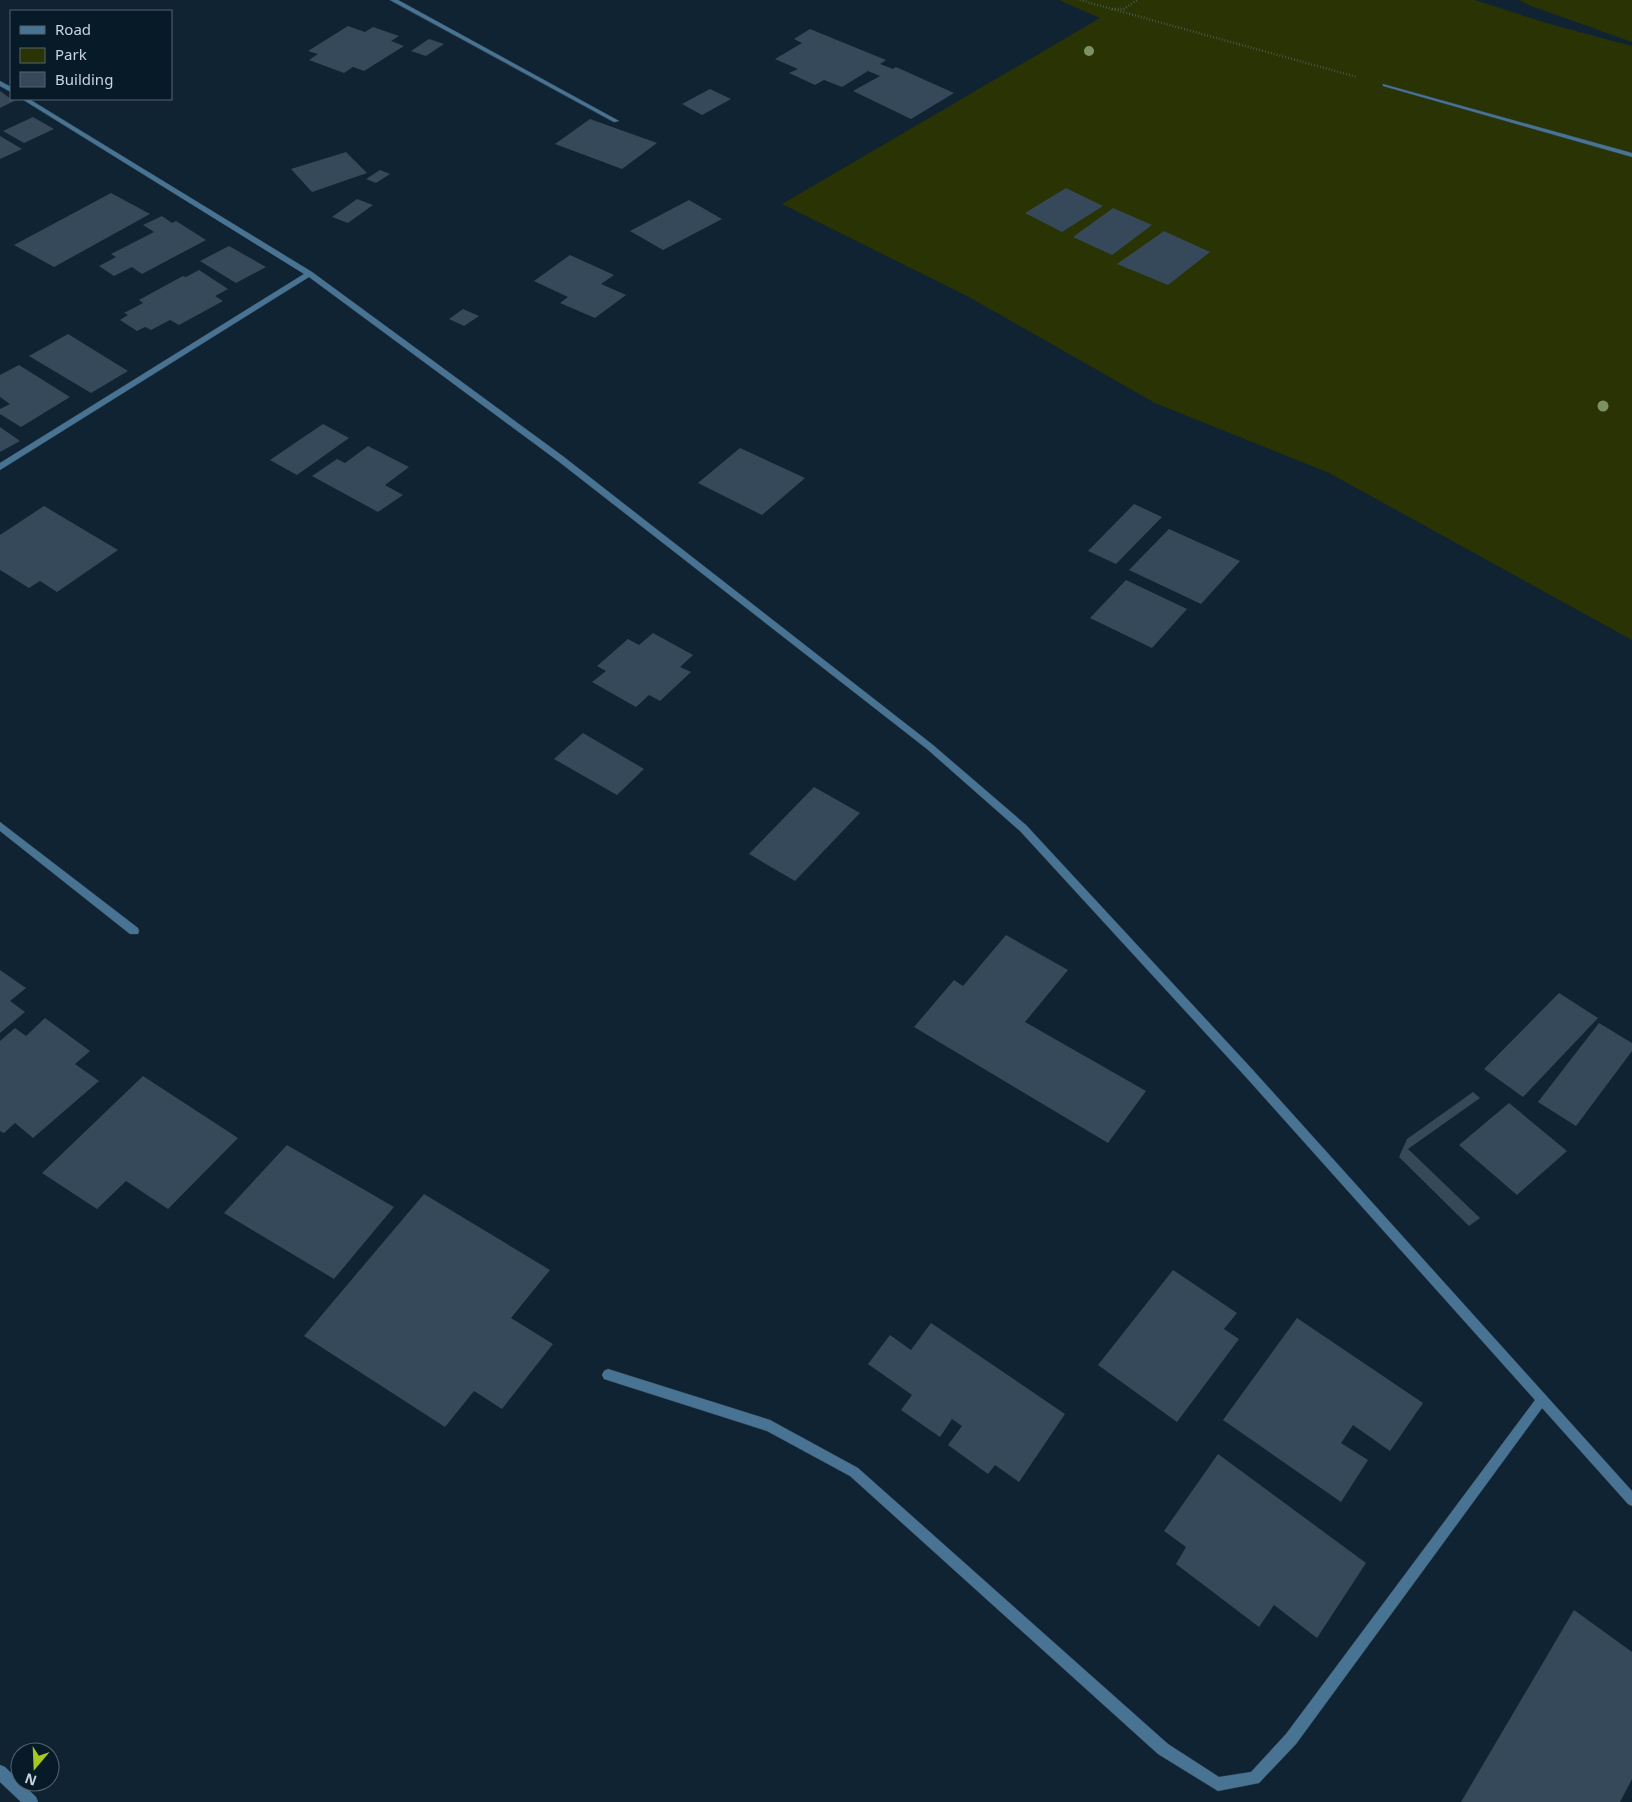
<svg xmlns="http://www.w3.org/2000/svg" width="1632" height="1802" viewBox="0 0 1632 1802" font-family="'Noto Sans',sans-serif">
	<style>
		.green { fill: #293303 }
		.building { fill: #35495a }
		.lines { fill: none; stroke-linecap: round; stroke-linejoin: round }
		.minor-casing { stroke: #2d3f4e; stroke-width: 1 }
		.tertiary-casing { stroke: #2d3f4e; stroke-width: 1 }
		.path { stroke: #667582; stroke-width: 2.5; stroke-dasharray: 0.5 2.5; stroke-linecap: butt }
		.minor { fill: #497393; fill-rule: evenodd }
		.tertiary { fill: #497393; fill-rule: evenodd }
		.tree { fill: #7c9265 }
	</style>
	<rect width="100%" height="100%" fill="#102332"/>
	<g class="green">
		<polygon points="1059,0 1475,0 1546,23 1632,46 1632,640 1329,473 1155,403 969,297 782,204 1100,18"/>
		<polygon points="1519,0 1632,0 1632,42 1531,6"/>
	</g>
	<g class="building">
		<polygon points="348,26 365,32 373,27 399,36 391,41 404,46 364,71 353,67 344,73 309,60 318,54 308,51"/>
		<polygon points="810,29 886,60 880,64 893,69 896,67 954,93 911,119 853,91 880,76 868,71 842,87 824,80 815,85 789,73 798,69 775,59 802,43 794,39"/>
		<polygon points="429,39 444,44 426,56 411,51"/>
		<polygon points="710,89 731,99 702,115 682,104"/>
		<polygon points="0,91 11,99 16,100 0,108"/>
		<polygon points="33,117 54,129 24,143 3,131"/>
		<polygon points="590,119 657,143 622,169 555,144"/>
		<polygon points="0,136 22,149 0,159"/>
		<polygon points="346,152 367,173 312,192 291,169"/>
		<polygon points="380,170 390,174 376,183 366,179"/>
		<polygon points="1066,188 1103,206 1062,232 1025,213"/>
		<polygon points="111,193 150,214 54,267 14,245"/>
		<polygon points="357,199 373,205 348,223 332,217"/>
		<polygon points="689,200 722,219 663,250 630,231"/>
		<polygon points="1113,208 1152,225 1112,255 1073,237"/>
		<polygon points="162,216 172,223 176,221 206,240 142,274 132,267 114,276 99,266 116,257 111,254 154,232 143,225"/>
		<polygon points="1164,231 1210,252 1168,285 1117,264"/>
		<polygon points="229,246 266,267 236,283 200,261"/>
		<polygon points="570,255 614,275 601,284 626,295 595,318 560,303 568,297 534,281"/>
		<polygon points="199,270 228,289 215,296 223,301 179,325 170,320 151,330 145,327 137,331 120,320 128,315 124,313 143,303 139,300 183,276 186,277"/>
		<polygon points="463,309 479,316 464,326 449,319"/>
		<polygon points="68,334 128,371 91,393 29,356"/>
		<polygon points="19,365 70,397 21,427 0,414 0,409 10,404 0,397 0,375"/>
		<polygon points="323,424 349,438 297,475 270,460"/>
		<polygon points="0,427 20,441 0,452"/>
		<polygon points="368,446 409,467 385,485 403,495 378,512 312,476 337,459 345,463"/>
		<polygon points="740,448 805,478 762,515 698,483"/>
		<polygon points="1134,504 1162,517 1116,564 1088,551"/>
		<polygon points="44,506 118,550 57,592 40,581 29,588 0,570 0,535"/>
		<polygon points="1169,529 1240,561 1201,604 1129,570"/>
		<polygon points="1126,580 1187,609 1152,648 1090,618"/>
		<polygon points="653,633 693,655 680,667 691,672 660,701 649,695 636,707 592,682 606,671 597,666 628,639 639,645"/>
		<polygon points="583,733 644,769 617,795 554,759"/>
		<polygon points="814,787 860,813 795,881 749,854"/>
		<polygon points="1006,935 1068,970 1025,1022 1146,1091 1108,1143 914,1027 954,980 963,986"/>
		<polygon points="0,970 26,988 10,1001 25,1012 0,1033"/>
		<polygon points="1559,993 1598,1018 1523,1097 1484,1069"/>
		<polygon points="45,1018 90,1051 75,1064 99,1081 33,1138 15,1123 4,1133 0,1131 0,1041 15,1028 26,1036"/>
		<polygon points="1599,1023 1632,1043 1632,1051 1576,1126 1538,1102"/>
		<polygon points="143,1076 238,1138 168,1209 126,1181 97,1209 42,1173"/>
		<polygon points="1473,1092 1480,1098 1408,1149 1480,1218 1469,1226 1399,1157 1407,1139"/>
		<polygon points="1509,1103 1567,1151 1517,1195 1459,1145"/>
		<polygon points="287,1145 394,1207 334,1279 224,1213"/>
		<polygon points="424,1194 550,1270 511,1318 553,1344 502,1409 474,1391 445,1427 304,1336"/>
		<polygon points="1173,1270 1237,1313 1224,1329 1239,1339 1177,1422 1098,1365"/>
		<polygon points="1297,1318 1423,1403 1390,1451 1353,1425 1341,1443 1368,1460 1341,1502 1223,1420"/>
		<polygon points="931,1323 1065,1414 1019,1482 995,1465 988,1474 948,1445 962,1426 952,1419 940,1437 901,1410 912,1395 868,1364 890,1335 911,1350"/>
		<polygon points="1218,1454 1366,1563 1317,1638 1274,1605 1259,1627 1176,1564 1186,1547 1164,1531"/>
		<polygon points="1574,1610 1632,1652 1632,1779 1620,1802 1461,1802"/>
	</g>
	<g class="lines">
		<defs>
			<g id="minor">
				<polygon points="390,0 398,0 619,121 614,122"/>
				<polygon points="1383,84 1632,153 1632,157 1383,86"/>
				<polygon points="0,822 138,928 139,931 138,934 130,934 0,831"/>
				<polygon points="608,1369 770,1420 858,1468 1168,1744 1219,1777 1251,1772 1286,1734 1538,1396 1542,1394 1546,1396 1548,1400 1296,1744 1259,1783 1218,1791 1158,1754 850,1476 767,1431 604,1379 602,1375 604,1371"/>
				<polygon points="0,1765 5,1767 36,1797 38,1802 21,1802 0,1782"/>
			</g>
			<g id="tertiary">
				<polygon points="0,81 11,87 11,92 0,86"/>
				<polygon points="22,99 29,99 312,272 564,457 933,745 1026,825 1252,1069 1632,1491 1632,1506 1628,1504 1244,1075 1020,831 927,749 558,461 309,277 0,470 0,463 304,274"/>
			</g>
		</defs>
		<use href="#minor" class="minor-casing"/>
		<use href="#tertiary" class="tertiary-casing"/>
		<g class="path">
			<polyline points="1080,0 1112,9 1124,9 1137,0"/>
			<polyline points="1112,9 1357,77"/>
		</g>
		<use href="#minor" class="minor"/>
		<use href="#tertiary" class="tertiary"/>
	</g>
	<g class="tree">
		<circle cx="1089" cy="51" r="5"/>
		<circle cx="1603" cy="406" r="5.5"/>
	</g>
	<rect x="10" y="10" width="162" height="90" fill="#071a28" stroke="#546471"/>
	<rect x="20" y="26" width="25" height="8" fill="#497393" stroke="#546471"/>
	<text x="55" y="35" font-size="15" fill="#c8d4de">Road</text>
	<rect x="20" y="48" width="25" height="15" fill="#293303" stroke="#546471"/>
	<text x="55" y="60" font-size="15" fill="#c8d4de">Park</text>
	<rect x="20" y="72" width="25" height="15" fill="#35495a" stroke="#546471"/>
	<text x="55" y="85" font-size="15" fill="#c8d4de">Building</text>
	<g transform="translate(35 1767) rotate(199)"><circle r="24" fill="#071a28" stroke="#546471"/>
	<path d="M0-4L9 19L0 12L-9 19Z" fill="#a7c81e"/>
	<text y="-8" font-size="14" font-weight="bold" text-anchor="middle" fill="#c8d4de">N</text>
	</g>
</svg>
